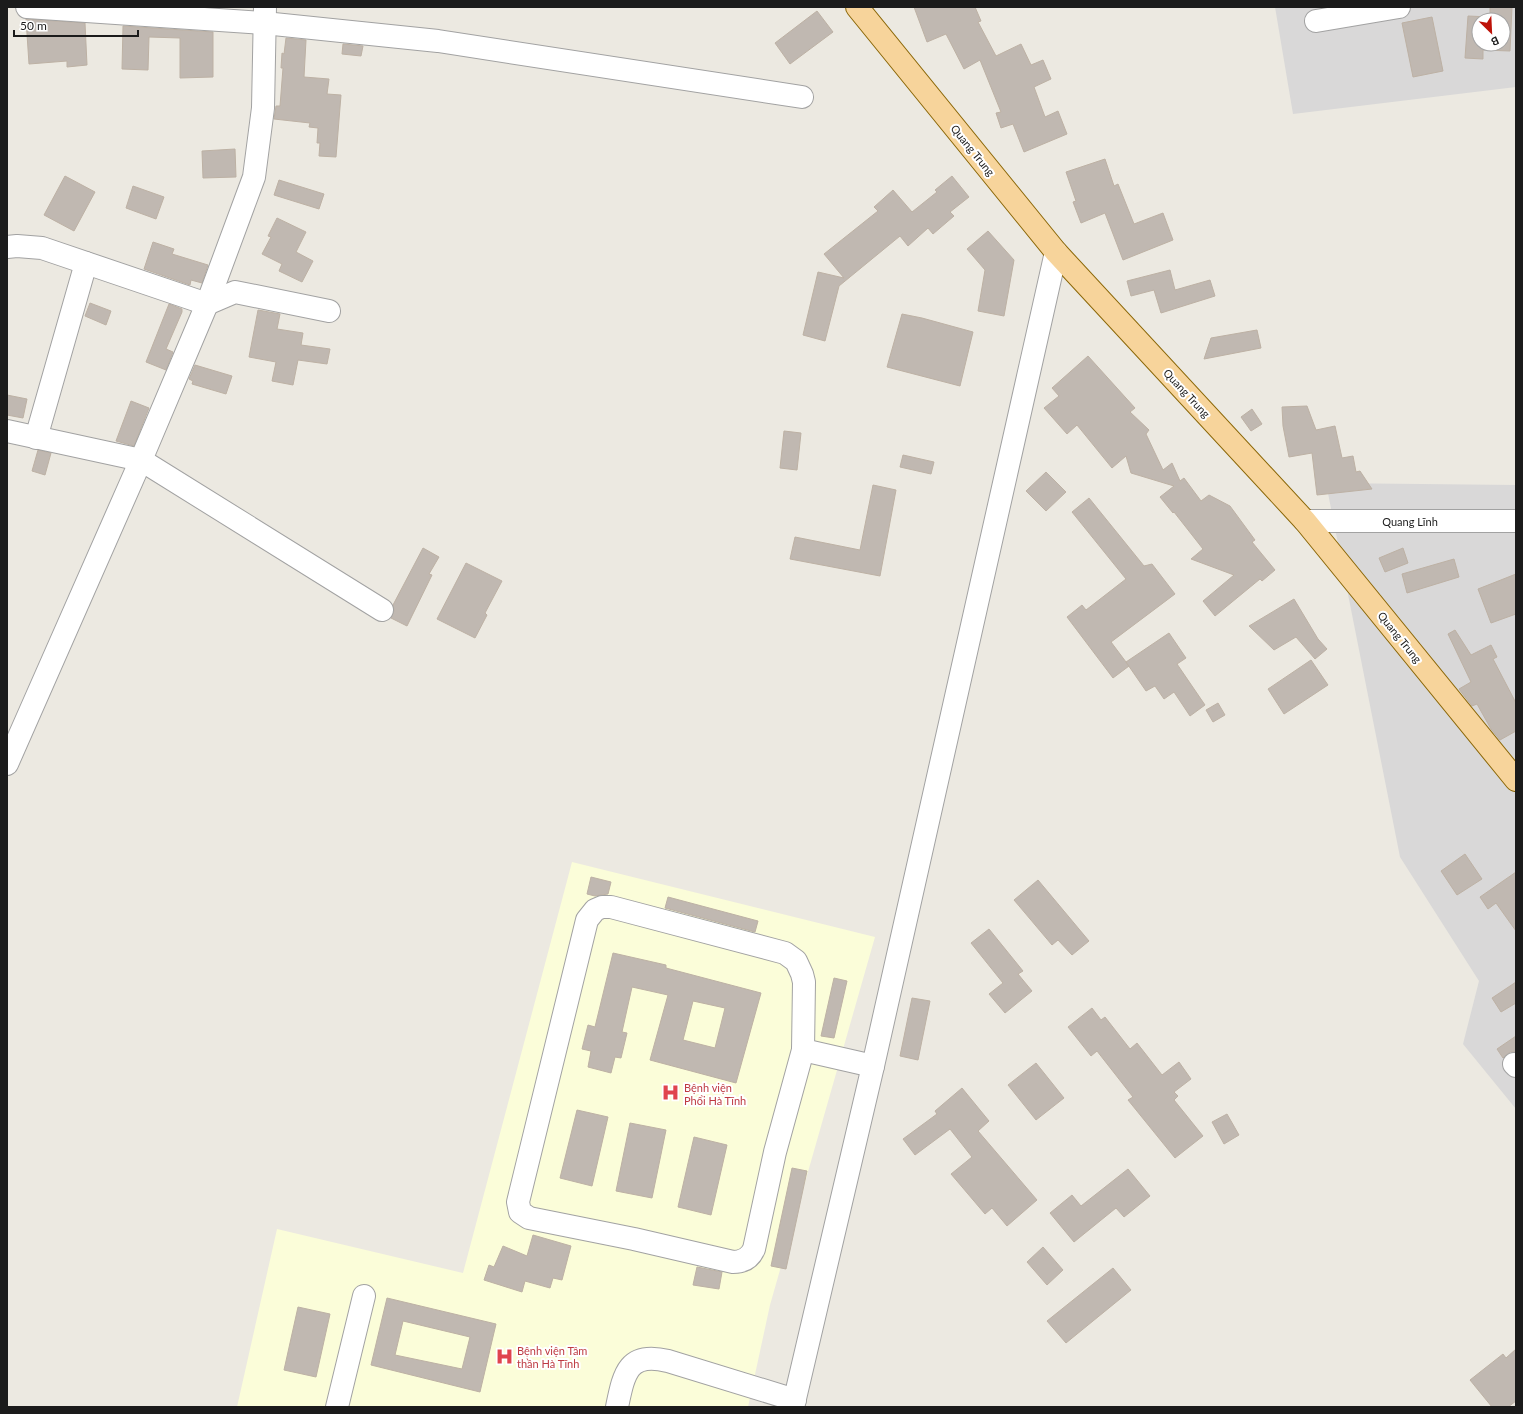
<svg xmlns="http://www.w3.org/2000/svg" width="1523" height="1414" viewBox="0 0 1523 1414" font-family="Lato,sans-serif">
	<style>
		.residential { fill: #d9d8d8; fill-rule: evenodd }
		.education { fill: #fbfdd9 }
		.building { fill: #c0b8b1; stroke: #bdb1a4; fill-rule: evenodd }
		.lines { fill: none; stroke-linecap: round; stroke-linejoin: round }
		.minor-casing { stroke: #a2a2a2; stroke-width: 24 }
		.major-casing { stroke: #8b6707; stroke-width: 24 }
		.minor { stroke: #fff; stroke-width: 22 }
		.major { stroke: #f7d49b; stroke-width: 22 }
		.labels { text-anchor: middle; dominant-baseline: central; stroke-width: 4; stroke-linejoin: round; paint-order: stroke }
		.street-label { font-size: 11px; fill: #1b1b1b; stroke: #fff }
		.health-label { font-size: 11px; fill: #be3a42; stroke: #fff; text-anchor: start }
	</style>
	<rect width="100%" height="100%" fill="#ece9e1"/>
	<g class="residential">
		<path d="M1275 7H1516V87L1293 114ZM1479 20H1503V44H1479Z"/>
		<polygon points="1326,483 1516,485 1516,1109 1463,1044 1479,981 1400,857"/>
	</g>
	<polygon class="education" points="572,862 875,937 770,1305 748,1407 237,1407 277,1229 463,1273"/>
	<g class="building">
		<polygon points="914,7 975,7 981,21 978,22 996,56 1021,44 1031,65 1043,60 1051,79 1034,87 1045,117 1058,111 1067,134 1024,152 1013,124 1001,128 996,113 1001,112 980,60 964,69 946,34 927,42"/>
		<path d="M1490 7H1512L1510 51 1483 50V59L1465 58 1468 16 1490 17ZM1479 20H1503V44H1479Z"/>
		<polygon points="817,11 833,32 790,64 775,43"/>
		<polygon points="1432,17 1443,71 1413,77 1402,23"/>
		<polygon points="26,19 85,23 87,65 67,67 67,61 29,64"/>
		<polygon points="123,26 213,32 213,77 180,78 180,38 149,37 148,70 122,69"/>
		<polygon points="286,38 306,40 304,77 329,79 327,94 341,95 336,157 319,156 320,143 317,143 318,128 309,127 310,123 274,119 276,106 280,106 283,68 281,68 282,53 284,54"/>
		<polygon points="343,44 363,46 361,56 342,54"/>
		<polygon points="235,149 236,177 203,178 202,151"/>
		<polygon points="1105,159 1114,186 1118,184 1134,224 1163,213 1173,240 1123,260 1105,213 1081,223 1073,202 1076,201 1066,172"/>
		<polygon points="65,176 95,192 74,231 44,215"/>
		<polygon points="952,176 969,197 950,212 954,216 933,234 928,228 908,246 900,236 839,286 825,341 803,335 818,272 844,278 824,254 878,211 874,207 893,190 912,212 937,192 935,190"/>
		<polygon points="279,180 324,194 319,209 274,195"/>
		<polygon points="133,186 164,197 156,219 126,208"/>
		<polygon points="277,218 306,232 296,252 313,261 302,282 279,271 282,264 262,254 271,237 268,236"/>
		<polygon points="988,231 1014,260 1004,316 978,311 985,270 967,249"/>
		<polygon points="153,242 174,249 172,254 208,265 202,283 191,280 190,285 144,269"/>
		<polygon points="1170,270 1175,290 1210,280 1215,296 1161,313 1154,290 1131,296 1127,281"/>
		<polygon points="90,303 111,311 106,325 85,316"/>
		<polygon points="169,304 182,309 182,312 166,349 173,352 166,370 146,362"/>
		<polygon points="258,310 280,314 277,329 303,333 301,345 330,349 327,364 298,360 293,385 272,381 276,362 249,357"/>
		<polygon points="902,314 922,318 973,332 960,386 887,367"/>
		<polygon points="1257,330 1261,348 1204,359 1211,338"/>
		<polygon points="1088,356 1135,408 1130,412 1149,430 1146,434 1163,470 1172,463 1180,481 1184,478 1201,501 1209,495 1230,506 1255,540 1252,542 1275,570 1262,581 1260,579 1215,616 1203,601 1234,575 1191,559 1203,549 1174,512 1173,513 1160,497 1174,486 1131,473 1126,456 1112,468 1077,425 1067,434 1044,408 1059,396 1052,388"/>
		<polygon points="195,365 232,376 226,394 192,384 193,381 189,379"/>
		<polygon points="7,395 27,399 23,418 7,415"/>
		<polygon points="131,401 149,408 134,446 116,441"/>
		<polygon points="1307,406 1316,430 1335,426 1342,458 1353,456 1356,472 1360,471 1372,489 1317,495 1312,453 1289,457 1283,426 1282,407"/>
		<polygon points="1252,409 1262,424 1251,431 1241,417"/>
		<polygon points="784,431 801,433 797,470 780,468"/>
		<polygon points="38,450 51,453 45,475 32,471"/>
		<polygon points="903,455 934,462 931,474 900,467"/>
		<polygon points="1046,472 1066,492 1046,511 1026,491"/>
		<polygon points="873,485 896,490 880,576 790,559 795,537 860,550"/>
		<polygon points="1089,498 1144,566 1152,564 1175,594 1111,642 1129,666 1113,678 1067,617 1082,605 1086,610 1126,579 1072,512"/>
		<polygon points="423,548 439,557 429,574 432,575 407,626 391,618 394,611 393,605"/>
		<polygon points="1403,548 1408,563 1385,572 1379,558"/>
		<polygon points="1454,559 1459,577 1407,593 1402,574"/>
		<polygon points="466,563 502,581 485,613 487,615 475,638 437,619"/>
		<polygon points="1516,574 1516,614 1491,623 1478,589"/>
		<polygon points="1294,599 1318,639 1327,649 1315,659 1296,637 1274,650 1249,626"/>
		<polygon points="1455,630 1471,655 1491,645 1497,657 1493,659 1516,703 1516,731 1500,740 1491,729 1477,704 1472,706 1459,689 1471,682 1448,634"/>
		<polygon points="1169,633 1186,658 1177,664 1205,705 1190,716 1174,692 1164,699 1155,686 1146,691 1126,662"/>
		<polygon points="1311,660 1328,685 1284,714 1268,689"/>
		<polygon points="1218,703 1225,715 1213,722 1206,710"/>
		<polygon points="1465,854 1482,879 1457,895 1441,871"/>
		<polygon points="1516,872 1516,931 1496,903 1488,909 1480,897"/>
		<polygon points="591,877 611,882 608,894 595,896 587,894"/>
		<polygon points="1038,880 1089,941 1072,955 1058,940 1052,945 1014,900"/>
		<polygon points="668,897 758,921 755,932 665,908"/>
		<polygon points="989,929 1023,971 1018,974 1032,991 1005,1013 989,994 1003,983 971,943"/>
		<path d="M613 953 666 965V968L761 993 736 1083 650 1060 668 995 632 987 622 1032 627 1033 621 1058 615 1057 611 1073 588 1067 591 1051 582 1049 588 1025 595 1027ZM693 1001 725 1008 715 1048 683 1040Z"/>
		<polygon points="834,978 847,981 834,1038 821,1036"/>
		<polygon points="1516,982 1516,1003 1501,1012 1492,998"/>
		<polygon points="912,998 930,1001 918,1060 900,1056"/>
		<polygon points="1092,1008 1101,1020 1105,1017 1130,1049 1137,1043 1162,1075 1179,1062 1191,1079 1174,1092 1178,1096 1174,1100 1203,1136 1175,1158 1128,1100 1133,1097 1097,1051 1091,1056 1068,1027"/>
		<polygon points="1516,1036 1516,1052 1510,1052 1503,1058 1497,1049"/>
		<polygon points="1036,1063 1064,1098 1036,1120 1008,1085"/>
		<polygon points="962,1088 989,1121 978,1131 1037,1200 1007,1226 992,1208 985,1214 951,1174 972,1157 950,1129 915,1155 903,1139 937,1114 935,1111"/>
		<polygon points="577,1110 608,1117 592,1186 560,1178"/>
		<polygon points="1227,1114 1239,1135 1224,1144 1212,1122"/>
		<polygon points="630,1123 666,1130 652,1198 616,1191"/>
		<polygon points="694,1137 727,1145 711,1215 678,1207"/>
		<polygon points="792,1168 807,1171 786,1269 771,1266"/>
		<polygon points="1128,1169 1150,1196 1124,1217 1116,1208 1074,1242 1050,1213 1072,1195 1081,1206"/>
		<polygon points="533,1235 571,1246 562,1280 553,1278 550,1288 525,1281 522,1292 484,1280 489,1265 494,1267 503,1246 527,1256"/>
		<polygon points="1043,1247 1063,1270 1047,1285 1027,1262"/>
		<polygon points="697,1267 722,1272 719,1289 693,1285"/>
		<polygon points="1113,1268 1131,1290 1066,1343 1047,1321"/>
		<path d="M387 1298 496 1324 480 1392 371 1365ZM403 1321 470 1337 462 1369 395 1355Z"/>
		<polygon points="298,1307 330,1314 316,1377 284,1370"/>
		<polygon points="1516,1349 1516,1401 1508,1407 1492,1407 1470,1380 1503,1354 1506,1358"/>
	</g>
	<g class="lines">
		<defs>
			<g id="minor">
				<polyline points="27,7 264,23 438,41 802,97"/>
				<polyline points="1316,21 1399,7"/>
				<polyline points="7,247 17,246 42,248 207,304 235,292 329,311"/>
				<polyline points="7,431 141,460 382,610"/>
				<polyline points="36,438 86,263"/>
				<polyline points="1305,521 1516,521"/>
				<polyline points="7,764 141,460 207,304 254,177 263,108 265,7"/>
				<path d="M602 907H611L785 953 796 961 802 974 804 982 803 1050 775 1152 754 1249C750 1258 743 1262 733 1262L634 1239 529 1218 520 1212 518 1202 587 920 595 910Z"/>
				<polyline points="803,1050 873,1066"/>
				<polyline points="1514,1064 1516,1066"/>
				<polyline points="337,1407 364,1296"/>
				<path d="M617 1407C624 1373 628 1351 668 1361L795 1400"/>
				<polyline points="793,1407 873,1066 1056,252"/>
			</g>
			<polyline id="major" points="857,7 1056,252 1305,521 1516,780"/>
		</defs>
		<use href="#minor" class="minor-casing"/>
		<use href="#major" class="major-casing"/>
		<use href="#minor" class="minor"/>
		<use href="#major" class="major"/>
	</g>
	<defs>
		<symbol id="hospital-bare" viewBox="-9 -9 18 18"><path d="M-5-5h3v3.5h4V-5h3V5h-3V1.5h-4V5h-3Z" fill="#e0444e" stroke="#fff" stroke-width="2.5" paint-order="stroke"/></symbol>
	</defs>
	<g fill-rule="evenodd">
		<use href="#hospital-bare" x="658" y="1080" width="25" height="25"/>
		<use href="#hospital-bare" x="492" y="1344" width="25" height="25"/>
	</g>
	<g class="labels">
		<g class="street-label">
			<text transform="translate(973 150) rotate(51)">Quang Trung</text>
			<text transform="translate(1187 393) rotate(47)">Quang Trung</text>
			<text x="1410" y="521">Quang Lĩnh</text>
			<text transform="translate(1400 637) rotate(51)">Quang Trung</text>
		</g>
		<g class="health-label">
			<text x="684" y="1087">Bệnh viện<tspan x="684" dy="13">Phổi Hà Tĩnh</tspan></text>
			<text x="517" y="1350">Bệnh viện Tâm<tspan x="517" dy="13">thần Hà Tĩnh</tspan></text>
		</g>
	</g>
	<rect width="1523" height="1414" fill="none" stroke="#1b1b1b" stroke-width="16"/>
	<g transform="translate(1491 32) rotate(156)"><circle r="19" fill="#ffffff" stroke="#a4a4a4"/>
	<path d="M0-3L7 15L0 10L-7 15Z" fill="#bd1309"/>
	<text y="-6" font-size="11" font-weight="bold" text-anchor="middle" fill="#1b1b1b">B</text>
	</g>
	<path d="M14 30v6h124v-6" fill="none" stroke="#1b1b1b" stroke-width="2"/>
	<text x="20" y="30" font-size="12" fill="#1b1b1b" stroke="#ffffff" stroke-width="3" paint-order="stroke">50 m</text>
</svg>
